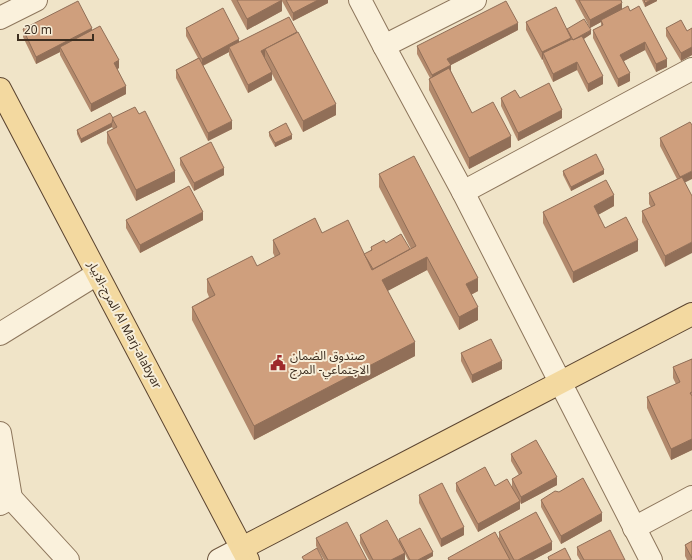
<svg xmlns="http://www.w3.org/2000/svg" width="692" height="560" viewBox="0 0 692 560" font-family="Georgia,'Noto Sans Arabic',serif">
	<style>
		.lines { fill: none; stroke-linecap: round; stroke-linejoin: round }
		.street-casing { stroke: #8d765c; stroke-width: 24 }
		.secondary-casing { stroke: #6f573f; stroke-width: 24 }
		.primary-casing { stroke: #5b4430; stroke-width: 24 }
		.street { stroke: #faf1dc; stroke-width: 22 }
		.secondary { stroke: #faf1dc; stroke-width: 22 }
		.primary { stroke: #f3d9a0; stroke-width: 22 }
		.wall { fill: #b2896c }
		.shaded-wall { fill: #916f58 }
		.building { fill: #cf9f7d; stroke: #916f58 }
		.labels { text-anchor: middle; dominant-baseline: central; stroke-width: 4; stroke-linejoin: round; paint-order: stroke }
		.street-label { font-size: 12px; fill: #3d2e20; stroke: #f7eed8 }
		.poi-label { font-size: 12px; fill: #3d2e20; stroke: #f7eed8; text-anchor: start }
	</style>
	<rect width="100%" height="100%" fill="#f0e4c8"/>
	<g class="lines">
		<defs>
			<g id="street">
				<polyline points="360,0 384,46 463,192 651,560"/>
				<polyline points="0,18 36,0"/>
				<polyline points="384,46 475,0"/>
				<polyline points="463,192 692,69"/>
				<polyline points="0,334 97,274"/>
				<polyline points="0,433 11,498 0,504"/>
				<polyline points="11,498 68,560"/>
				<polyline points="634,528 692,497"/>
			</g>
			<polyline id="secondary" points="219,560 242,548"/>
			<g id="primary">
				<polyline points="0,89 248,560"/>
				<polyline points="242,548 692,314"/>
			</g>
		</defs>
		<use href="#street" class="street-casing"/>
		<use href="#secondary" class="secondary-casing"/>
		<use href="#primary" class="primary-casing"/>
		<use href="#street" class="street"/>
		<use href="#secondary" class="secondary"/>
		<use href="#primary" class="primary"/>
	</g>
	<g class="wall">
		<polygon points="231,0 328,0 328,3 293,21 282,1 282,11 247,30"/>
		<polygon points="575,0 621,0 622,9 630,11 667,67 656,72 645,50 624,61 630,81 618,87 593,38 593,30 601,26 601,22 590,28"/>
		<polygon points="642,0 657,0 657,1 645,7"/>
		<polygon points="289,17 336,115 303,132 272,74 272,80 248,93 229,55 229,52 203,66 232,129 208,141 176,78 176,70 198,58 186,36 186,28 239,42"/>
		<polygon points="526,22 591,34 584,39 603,84 588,92 577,70 553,82 543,61 543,59 542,60 526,30"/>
		<polygon points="666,28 687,31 692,28 692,55 681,61 666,36"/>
		<polygon points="23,29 92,30 119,68 117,69 126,94 91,112 60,55 60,52 36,64 23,37"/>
		<polygon points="518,30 451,65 451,71 472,113 511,147 469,169 429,90 429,79 430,78 417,54 417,46"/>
		<polygon points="501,98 520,98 562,118 518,141 501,106"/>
		<polygon points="113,118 175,182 136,201 107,143 107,132 113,129 112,127 81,143 77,134 77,130"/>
		<polygon points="269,132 292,139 275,147 269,136"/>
		<polygon points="660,138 685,182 665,267 642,222 642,211 651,207 649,204 649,193 677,179 660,146"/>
		<polygon points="180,158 224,175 194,191 180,165"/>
		<polygon points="563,171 604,174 571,191 563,175"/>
		<polygon points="379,174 478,291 471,295 478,320 459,330 427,270 387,291 415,356 254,440 192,320 192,307 209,297 207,292 207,279 257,266 275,257 273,253 273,240 322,233 364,255 371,250 371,247 386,243 410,249 411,249 379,187"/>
		<polygon points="614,206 598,215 605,228 638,251 573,283 543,223 543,212"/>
		<polygon points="126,220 203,220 140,253 126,228"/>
		<polygon points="461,353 502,369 472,383 461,361"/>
		<polygon points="692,359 692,450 671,460 647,408 647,397 676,384 673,378 673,367"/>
		<polygon points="511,454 557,485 521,504 520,502 520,509 478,532 456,491 456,483 512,487 512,479 519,475 511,461"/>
		<polygon points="419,495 464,535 441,547 419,503"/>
		<polygon points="541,500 602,521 561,544 541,507"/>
		<polygon points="499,532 552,550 533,560 448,560 448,558 499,540"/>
		<polygon points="360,535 399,542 399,539 433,556 426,560 408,560 405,554 405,560 369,560 360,543"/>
		<polygon points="316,538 367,560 324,560 316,546"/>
		<polygon points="692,541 692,560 687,560 685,556 685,545"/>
		<polygon points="577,547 625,560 580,560 577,555"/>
	</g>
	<g class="shaded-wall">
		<polygon points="282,0 282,11 247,30 247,19"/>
		<polygon points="318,0 328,0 328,3 293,21 293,13"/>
		<polygon points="651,0 657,0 657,1 645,7 645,3"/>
		<polygon points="622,3 622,11 601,20 601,22 590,28 590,20"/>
		<polygon points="518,23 518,30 447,67 447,59"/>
		<polygon points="92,28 92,36 60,47 60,52 36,64 36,57"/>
		<polygon points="591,30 591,34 574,45 574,40"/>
		<polygon points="297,33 265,49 265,57 261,58 261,51"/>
		<polygon points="571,38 571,45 543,53 543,59 542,60 542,52"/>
		<polygon points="239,39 239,47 229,47 229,52 202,66 202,59"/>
		<polygon points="645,42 645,50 620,63 620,55"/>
		<polygon points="692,47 692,55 681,61 681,53"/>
		<polygon points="667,59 667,67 656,72 656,64"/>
		<polygon points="119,60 119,68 114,71 114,63"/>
		<polygon points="577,62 577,70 553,82 553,74"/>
		<polygon points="451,65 451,73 432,82 432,75"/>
		<polygon points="272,72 272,80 248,93 248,85"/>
		<polygon points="630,73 630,81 618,87 618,79"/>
		<polygon points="603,76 603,84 588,92 588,84"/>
		<polygon points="126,86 126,94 91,112 91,104"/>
		<polygon points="336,104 336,115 303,132 303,121"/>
		<polygon points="562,110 562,118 518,141 518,133"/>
		<polygon points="232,121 232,129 208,141 208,133"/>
		<polygon points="112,123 112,127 81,143 81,139"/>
		<polygon points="292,135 292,139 275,147 275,143"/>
		<polygon points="511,136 511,147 469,169 469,158"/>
		<polygon points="224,168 224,175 194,191 194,183"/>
		<polygon points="604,170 604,174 571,191 571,187"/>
		<polygon points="175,171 175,182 136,201 136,190"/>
		<polygon points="692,171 692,179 680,185 680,177"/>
		<polygon points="614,195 614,206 594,217 594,206"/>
		<polygon points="203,212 203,220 140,253 140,245"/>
		<polygon points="638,240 638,251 573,283 573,272"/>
		<polygon points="692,242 692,253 665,267 665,256"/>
		<polygon points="427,257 427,270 382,294 382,280"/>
		<polygon points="478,278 478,291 466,297 466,284"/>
		<polygon points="478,307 478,320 459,330 459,317"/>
		<polygon points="415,342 415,356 254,440 254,426"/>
		<polygon points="502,361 502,369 472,383 472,375"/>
		<polygon points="692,439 692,450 671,460 671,449"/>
		<polygon points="557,477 557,485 521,504 521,497"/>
		<polygon points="520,501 520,509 478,532 478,524"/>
		<polygon points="602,513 602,521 561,544 561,536"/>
		<polygon points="464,527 464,535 441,547 441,539"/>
		<polygon points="552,542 552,550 533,560 518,560"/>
		<polygon points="433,552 433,556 426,560 418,560"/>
		<polygon points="405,553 405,560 391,560"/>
	</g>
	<g class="building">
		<polygon points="237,0 282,0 247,19"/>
		<polygon points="286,0 318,0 293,13"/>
		<polygon points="579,0 621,0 622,3 590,20"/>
		<polygon points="644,0 651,0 645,3"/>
		<polygon points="78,1 92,28 36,57 23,29"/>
		<polygon points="506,1 518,23 447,59 451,65 432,75 417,46"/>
		<polygon points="628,6 630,11 639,6 667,59 656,64 645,42 620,55 630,73 618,79 593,30 603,25 601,20"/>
		<polygon points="556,7 571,38 542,52 526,22"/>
		<polygon points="223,8 239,39 202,59 186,28"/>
		<polygon points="289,17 297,32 261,51 272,72 248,85 229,47"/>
		<polygon points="584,19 591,30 573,40 567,29"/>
		<polygon points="681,20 687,31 692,28 692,47 681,53 666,28"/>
		<polygon points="100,26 119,60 114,63 126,86 91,104 60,47"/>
		<polygon points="298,32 336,104 303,121 265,49"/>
		<polygon points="582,36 603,76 588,84 577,62 553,74 543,53 572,39 573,40"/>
		<polygon points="199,58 232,121 208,133 176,70"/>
		<polygon points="449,68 472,113 493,102 511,136 469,158 429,79"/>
		<polygon points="549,83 562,110 518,133 501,98 515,90 520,98"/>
		<polygon points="135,107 139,114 145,111 175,171 136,190 107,132 117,127 112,118"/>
		<polygon points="110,113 113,118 112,123 81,139 77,130"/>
		<polygon points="690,122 692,125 692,171 680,177 660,138"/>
		<polygon points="286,123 292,135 275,143 269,132"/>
		<polygon points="211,142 224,168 194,183 180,158"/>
		<polygon points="596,154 604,170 571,187 563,171"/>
		<polygon points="414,156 478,278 466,284 478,307 459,317 427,257 382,280 415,342 254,426 192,307 215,295 207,279 252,256 257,266 280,254 273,240 315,218 322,233 348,220 372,270 416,246 379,174"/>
		<polygon points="682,177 692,196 692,242 665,256 642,211 655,205 649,193"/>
		<polygon points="606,180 614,195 594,206 605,228 626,217 638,240 573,272 543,212"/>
		<polygon points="189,186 203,212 140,245 126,220"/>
		<polygon points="401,234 410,249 373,269 364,254 372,250 371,247 384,240 386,243"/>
		<polygon points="491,339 502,361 472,375 461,353"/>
		<polygon points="692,359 692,392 690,393 692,396 692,439 671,449 647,397 680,382 673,367"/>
		<polygon points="536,440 557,477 521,497 512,479 522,473 511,454"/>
		<polygon points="485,467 495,486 507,479 520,501 478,524 456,483"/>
		<polygon points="583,478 602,513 561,536 541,500 555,491 559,492"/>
		<polygon points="442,483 464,527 441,539 419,495"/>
		<polygon points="536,512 552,542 518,560 514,560 499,532"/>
		<polygon points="387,520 405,553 391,560 373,560 360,535"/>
		<polygon points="347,522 367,560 328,560 316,538"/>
		<polygon points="420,528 433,552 418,560 410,560 399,539"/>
		<polygon points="610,530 625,560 584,560 577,547"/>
		<polygon points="495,532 510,560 449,560 448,558"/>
		<polygon points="692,541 692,558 685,545"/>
		<polygon points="317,548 323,560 304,560 302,557"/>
		<polygon points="565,548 571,560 549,560 548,557"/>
	</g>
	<defs>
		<symbol id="civic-bare" viewBox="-9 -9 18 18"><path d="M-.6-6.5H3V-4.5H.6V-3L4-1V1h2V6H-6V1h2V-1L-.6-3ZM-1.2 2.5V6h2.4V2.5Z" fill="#9e2a2b" stroke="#f7eed8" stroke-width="2.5" paint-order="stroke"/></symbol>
	</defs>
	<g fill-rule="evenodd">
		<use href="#civic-bare" x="267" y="352" width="22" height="22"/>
	</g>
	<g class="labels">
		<g class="street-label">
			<text transform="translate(124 325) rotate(62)">المرج-الابيار Al Marj-alabyar</text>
		</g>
		<g class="poi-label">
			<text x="290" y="356">صندوق الضمان<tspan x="290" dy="14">الاجتماعي- المرج</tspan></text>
		</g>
	</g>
	<path d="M18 34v6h75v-6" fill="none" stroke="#3d2e20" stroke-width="2"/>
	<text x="24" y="34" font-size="12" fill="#3d2e20" stroke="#f7eed8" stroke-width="3" paint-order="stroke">20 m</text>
</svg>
